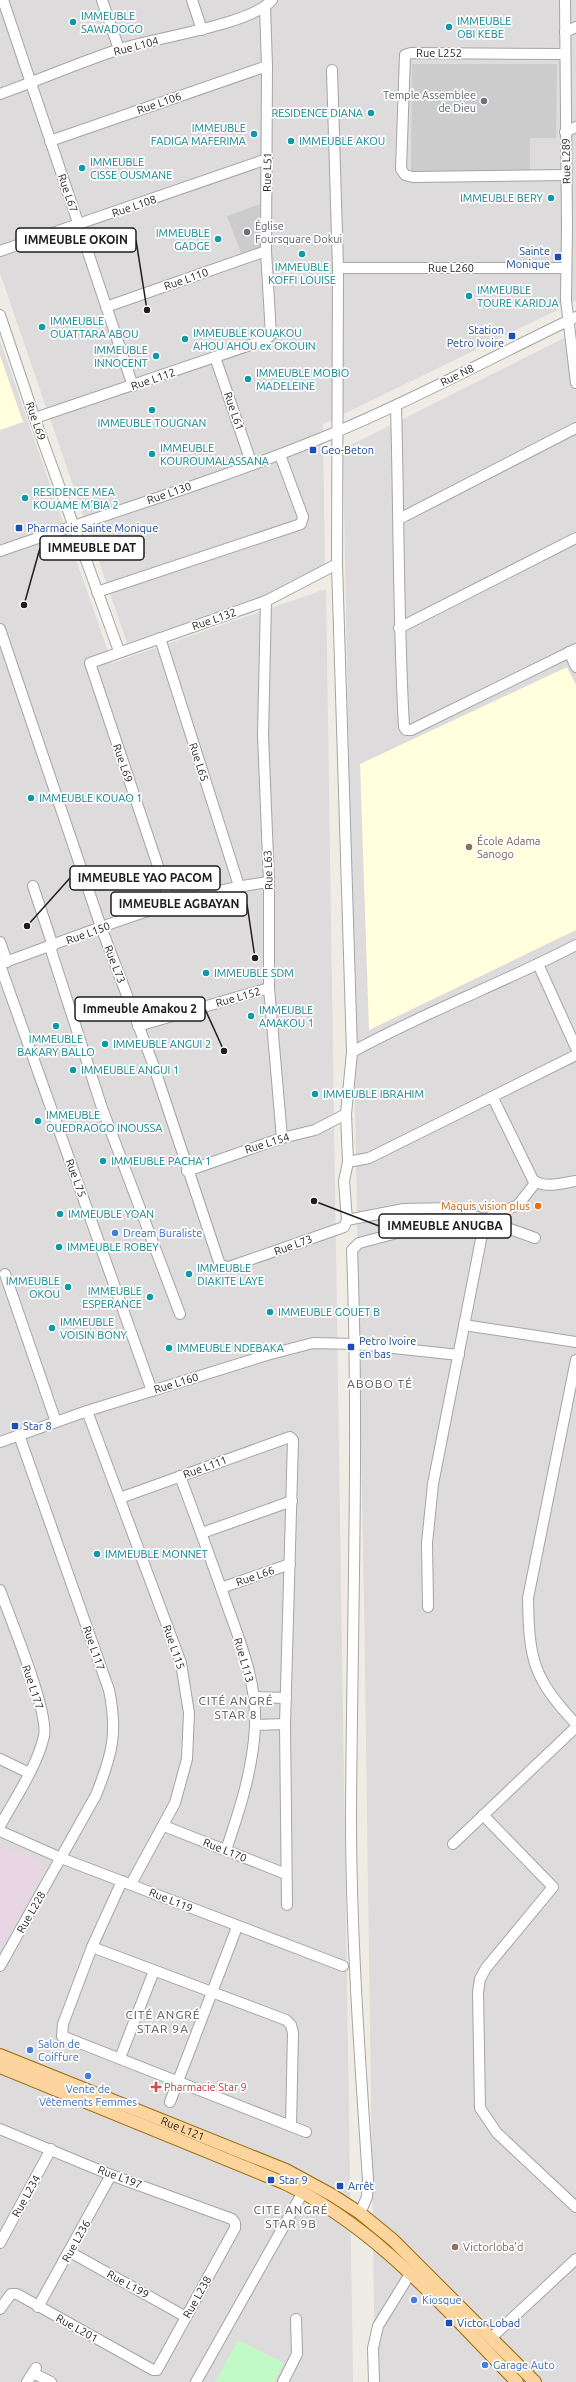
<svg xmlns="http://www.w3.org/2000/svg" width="576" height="2382" viewBox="0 0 576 2382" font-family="Ubuntu,sans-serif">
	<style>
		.residential { fill: #dddbdb }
		.industrial { fill: #e8d6e5 }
		.education { fill: #ffffde }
		.religious { fill: #ccc }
		.park { fill: #c1f9c7 }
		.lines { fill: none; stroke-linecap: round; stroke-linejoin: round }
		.minor-casing { stroke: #a5a5a5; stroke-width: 12 }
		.major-casing { stroke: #996800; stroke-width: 14 }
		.minor { stroke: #fff; stroke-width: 10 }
		.major { stroke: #fcd49d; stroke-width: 12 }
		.culture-dot { fill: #0f9aa8; stroke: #fff; stroke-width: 1.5 }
		.worship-dot { fill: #6b7280; stroke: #fff; stroke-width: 1.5 }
		.transit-dot { fill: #1a4fb4; stroke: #fff; stroke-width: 1.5 }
		.education-dot { fill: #8d6e63; stroke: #fff; stroke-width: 1.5 }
		.food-dot { fill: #e8710a; stroke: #fff; stroke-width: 1.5 }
		.shop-dot { fill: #3f7fe0; stroke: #fff; stroke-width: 1.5 }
		.health-dot { fill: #e0444e; stroke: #fff; stroke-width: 1.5 }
		.labels { text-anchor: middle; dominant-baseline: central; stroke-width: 3.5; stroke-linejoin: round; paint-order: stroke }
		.culture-label { font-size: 11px; fill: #0d838f; stroke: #fff; text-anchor: start }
		.street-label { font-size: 11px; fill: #1e1e1e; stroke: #fff }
		.worship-label { font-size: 11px; fill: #5b616d; stroke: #fff; text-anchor: end }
		.transit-label { font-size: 11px; fill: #164399; stroke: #fff; text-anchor: start }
		.education-label { font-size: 11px; fill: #785e54; stroke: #fff; text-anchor: start }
		.food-label { font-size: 11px; fill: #c56008; stroke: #fff; text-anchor: end }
		.shop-label { font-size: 11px; fill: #366cbe; stroke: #fff; text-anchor: start }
		.health-label { font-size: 11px; fill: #be3a42; stroke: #fff; text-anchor: start }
		.neighbourhood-label { font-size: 12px; letter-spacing: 1px; fill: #515151; stroke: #fff }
		.leader { fill: none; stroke: #1e1e1e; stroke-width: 1.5 }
		.callout-dot { fill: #1e1e1e; stroke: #fff; stroke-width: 1.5 }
		.callout { fill: #fff; stroke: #1e1e1e; stroke-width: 1.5 }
		.callout-label { font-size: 12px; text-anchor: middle; font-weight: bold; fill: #1e1e1e }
	</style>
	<rect width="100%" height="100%" fill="#efece5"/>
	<g class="residential">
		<polygon points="0,0 576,0 576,301 323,424 325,576 127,643 0,273"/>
		<polygon points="576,332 576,2382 375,2382 364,1599 343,449"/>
		<polygon points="0,341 112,663 326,589 353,2382 0,2382"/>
	</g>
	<polygon class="industrial" points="0,1845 39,1860 42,1867 39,1880 0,1949"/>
	<g class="education">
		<polygon points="0,355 23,422 0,430"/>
		<polygon points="567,667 576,685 576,930 369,1030 360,764"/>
	</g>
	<g class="religious">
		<polygon points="412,64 557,64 556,138 530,138 530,173 411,173"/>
		<polygon points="260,204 260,247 241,253 227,216"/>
	</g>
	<polygon class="park" points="238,2340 284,2363 274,2382 215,2382"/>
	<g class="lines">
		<defs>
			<g id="minor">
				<polyline points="3,0 133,386"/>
				<polyline points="102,0 119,49"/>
				<polyline points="192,0 202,30"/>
				<polyline points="565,0 567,227 566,300 576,383"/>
				<polyline points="565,32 576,27"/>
				<polyline points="564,54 411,53 405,55 401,169 405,175 413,177 566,175"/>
				<path d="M0 94C39 80 78 63 117 50 152 38 251 25 272 0"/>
				<polyline points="565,132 576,127"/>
				<polyline points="50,141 267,66"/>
				<polyline points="0,251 267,159"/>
				<polyline points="338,268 565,268"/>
				<polyline points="106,307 266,251"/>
				<polyline points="0,315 36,422 119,651"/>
				<polyline points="215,357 252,465"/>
				<path d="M396 406C399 513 398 620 404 727L406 730H411L576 649"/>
				<polyline points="35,418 265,340 271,335 266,251 267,66 265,7"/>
				<polyline points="399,519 576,428"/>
				<path d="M0 551C112 512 226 478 336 432 418 398 496 355 576 317"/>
				<polyline points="97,592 301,524 303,517 280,455"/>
				<polyline points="266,601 263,735 269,882 269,988 282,1138"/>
				<polyline points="399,628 576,538"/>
				<polyline points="0,629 101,927 153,1064 219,1262 222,1266 229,1267 344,1227 347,1220 344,1181 348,1162 346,1114 352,1052 337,564 338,268 332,70"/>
				<polyline points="160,638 239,886"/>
				<polyline points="569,652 576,667"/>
				<polyline points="33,886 53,946"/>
				<polyline points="171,905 90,663 266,601 337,564"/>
				<polyline points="0,942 7,962"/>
				<polyline points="50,947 102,1108 180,1314"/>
				<path d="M0 964C84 934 181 893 269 882"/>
				<polyline points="538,964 576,1048"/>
				<polyline points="0,965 152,1391"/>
				<polyline points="138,1026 269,988"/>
				<path d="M352 1052C425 1012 503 983 576 945"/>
				<path d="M493 1098 533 1180C545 1189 562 1183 576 1181"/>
				<polyline points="348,1162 369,1158 576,1055"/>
				<polyline points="187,1171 282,1138 315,1130 346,1114"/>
				<polyline points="347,1220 404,1209 452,1208 535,1238"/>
				<polyline points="5,1274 56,1422"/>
				<polyline points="464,1325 576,1342"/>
				<path d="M576 1360 528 1598C529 1660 533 1678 576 1724"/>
				<polyline points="87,1411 181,1663 189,1713 187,1759 175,1803 131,1884"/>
				<polyline points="0,1442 87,1411 267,1355 313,1343 356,1344 459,1355"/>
				<path d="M180 1476C196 1519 212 1562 227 1605 241 1644 257 1683 255 1726 253 1769 240 1809 226 1850"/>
				<polyline points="120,1498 290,1437 293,1440 285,1724 287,1905"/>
				<polyline points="202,1533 292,1501"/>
				<polyline points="221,1588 290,1564"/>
				<path d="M0 1590C10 1618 49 1711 44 1736 37 1767 15 1798 0 1826"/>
				<polyline points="428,1607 427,1543 433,1484 485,1219 518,1205 536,1182"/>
				<polyline points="254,1697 286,1698"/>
				<polyline points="255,1725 285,1724"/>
				<polyline points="0,1759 29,1773"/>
				<polyline points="483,1815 553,1887 486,1968 480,1979 478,1992 480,2108 497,2133 576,2207"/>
				<polyline points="164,1826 286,1874"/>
				<polyline points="0,1831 61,1858 343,1966"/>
				<polyline points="453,1844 576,1727"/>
				<polyline points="122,1881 92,1947 63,2024 62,2036 306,2132"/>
				<polyline points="92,1947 286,2020 291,2025 293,2033 291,2126"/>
				<path d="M0 1966 96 1795C112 1755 118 1733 109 1690L19 1435"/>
				<polyline points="120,2058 154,1971"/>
				<polyline points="170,2102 237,1927"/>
				<polyline points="0,2129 111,2175 232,2219 235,2223 235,2228 157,2370 153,2370 17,2294 11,2294 0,2309"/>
				<path d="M360 2213 367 2197 368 2180C360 2059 351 1937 351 1816 352 1627 359 1438 352 1250L359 1243 397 1233V1211"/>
				<polyline points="0,2243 51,2149"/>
				<polyline points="70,2252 186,2317"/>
				<polyline points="38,2307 111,2175"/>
				<polyline points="491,2338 576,2259"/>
				<polyline points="33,2373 51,2382"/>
				<polyline points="27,2382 36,2368"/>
				<polyline points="196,2382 303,2192"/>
				<polyline points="283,2382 297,2354 296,2319"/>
				<polyline points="374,2382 373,2348 378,2326 410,2274"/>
			</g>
			<g id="major">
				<path id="s1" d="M0 2055 286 2170 332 2195 360 2213 393 2240 535 2382"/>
				<path d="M0 2067 284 2183C378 2228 445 2309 517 2382"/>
			</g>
		</defs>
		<use href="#minor" class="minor-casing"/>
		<use href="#major" class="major-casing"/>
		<use href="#minor" class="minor"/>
		<use href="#major" class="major"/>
	</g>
	<g class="culture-dot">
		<circle cx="73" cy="22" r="4"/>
		<circle cx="449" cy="27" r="4"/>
		<circle cx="371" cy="113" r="4"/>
		<circle cx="254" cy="134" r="4"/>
		<circle cx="291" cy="141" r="4"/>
		<circle cx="82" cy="168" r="4"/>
		<circle cx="551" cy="198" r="4"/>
		<circle cx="218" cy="239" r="4"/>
		<circle cx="302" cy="254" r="4"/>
		<circle cx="469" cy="296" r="4"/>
		<circle cx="42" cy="327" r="4"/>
		<circle cx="185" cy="339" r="4"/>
		<circle cx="156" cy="356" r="4"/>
		<circle cx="248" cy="379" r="4"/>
		<circle cx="152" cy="410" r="4"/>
		<circle cx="152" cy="454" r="4"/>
		<circle cx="25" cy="498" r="4"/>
		<circle cx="31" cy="798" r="4"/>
		<circle cx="206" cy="973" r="4"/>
		<circle cx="251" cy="1016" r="4"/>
		<circle cx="56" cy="1026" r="4"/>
		<circle cx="105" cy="1044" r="4"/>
		<circle cx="73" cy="1070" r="4"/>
		<circle cx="315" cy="1094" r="4"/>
		<circle cx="38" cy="1121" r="4"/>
		<circle cx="103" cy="1161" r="4"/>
		<circle cx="60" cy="1214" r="4"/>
		<circle cx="59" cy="1247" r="4"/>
		<circle cx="189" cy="1274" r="4"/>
		<circle cx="68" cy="1287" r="4"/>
		<circle cx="150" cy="1297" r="4"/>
		<circle cx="270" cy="1312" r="4"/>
		<circle cx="52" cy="1328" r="4"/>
		<circle cx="169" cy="1348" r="4"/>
		<circle cx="97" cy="1554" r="4"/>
	</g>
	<g class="worship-dot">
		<circle cx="484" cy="101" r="4"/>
		<circle cx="247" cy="232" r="4"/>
	</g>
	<g class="transit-dot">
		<rect x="554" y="253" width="8" height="8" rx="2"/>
		<rect x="508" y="332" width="8" height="8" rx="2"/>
		<rect x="309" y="446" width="8" height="8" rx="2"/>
		<rect x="15" y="524" width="8" height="8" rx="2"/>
		<rect x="347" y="1343" width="8" height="8" rx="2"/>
		<rect x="11" y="1422" width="8" height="8" rx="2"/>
		<rect x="267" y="2176" width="8" height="8" rx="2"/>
		<rect x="336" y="2182" width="8" height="8" rx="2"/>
		<rect x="445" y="2319" width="8" height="8" rx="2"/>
	</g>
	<g class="education-dot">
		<circle cx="469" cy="847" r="4"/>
		<circle cx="455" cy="2247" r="4"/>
	</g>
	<circle class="food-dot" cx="538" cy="1206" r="4"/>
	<g class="shop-dot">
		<circle cx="115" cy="1233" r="4"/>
		<circle cx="30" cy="2050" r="4"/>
		<circle cx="88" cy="2076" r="4"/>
		<circle cx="414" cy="2300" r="4"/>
		<circle cx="485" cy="2365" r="4"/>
	</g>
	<path class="health-dot" d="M154 2081h4v4h4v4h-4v4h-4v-4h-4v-4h4z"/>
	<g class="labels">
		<g class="culture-label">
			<text x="81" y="16">IMMEUBLE<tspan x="81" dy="13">SAWADOGO</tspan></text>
			<text x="457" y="21">IMMEUBLE<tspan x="457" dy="13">OBI KEBE</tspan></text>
			<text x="363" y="113" text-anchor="end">RESIDENCE DIANA</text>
			<text x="246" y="128" text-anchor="end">IMMEUBLE<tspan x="246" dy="13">FADIGA MAFERIMA</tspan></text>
			<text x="299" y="141">IMMEUBLE AKOU</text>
			<text x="90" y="162">IMMEUBLE<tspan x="90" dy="13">CISSE OUSMANE</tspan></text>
			<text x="543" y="198" text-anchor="end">IMMEUBLE BERY</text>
			<text x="210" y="233" text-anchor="end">IMMEUBLE<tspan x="210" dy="13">GADGE</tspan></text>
			<text x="302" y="267" text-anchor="middle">IMMEUBLE<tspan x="302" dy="13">KOFFI LOUISE</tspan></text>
			<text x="477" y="290">IMMEUBLE<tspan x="477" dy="13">TOURE KARIDJA</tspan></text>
			<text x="50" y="321">IMMEUBLE<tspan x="50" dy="13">OUATTARA ABOU</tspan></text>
			<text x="193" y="333">IMMEUBLE KOUAKOU<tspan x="193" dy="13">AHOU AHOU ex OKOUIN</tspan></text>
			<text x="148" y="350" text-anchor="end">IMMEUBLE<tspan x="148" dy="13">INNOCENT</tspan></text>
			<text x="256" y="373">IMMEUBLE MOBIO<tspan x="256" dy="13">MADELEINE</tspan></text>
			<text x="152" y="423" text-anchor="middle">IMMEUBLE TOUGNAN</text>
			<text x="160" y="448">IMMEUBLE<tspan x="160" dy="13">KOUROUMALASSANA</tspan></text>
			<text x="33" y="492">RESIDENCE MEA<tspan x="33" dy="13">KOUAME M'BIA 2</tspan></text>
			<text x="39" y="798">IMMEUBLE KOUAO 1</text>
			<text x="214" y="973">IMMEUBLE SDM</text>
			<text x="259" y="1010">IMMEUBLE<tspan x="259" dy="13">AMAKOU 1</tspan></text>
			<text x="56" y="1039" text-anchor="middle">IMMEUBLE<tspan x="56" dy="13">BAKARY BALLO</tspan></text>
			<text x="113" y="1044">IMMEUBLE ANGUI 2</text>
			<text x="81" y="1070">IMMEUBLE ANGUI 1</text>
			<text x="323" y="1094">IMMEUBLE IBRAHIM</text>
			<text x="46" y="1115">IMMEUBLE<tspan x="46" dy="13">OUEDRAOGO INOUSSA</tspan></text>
			<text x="111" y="1161">IMMEUBLE PACHA 1</text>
			<text x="68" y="1214">IMMEUBLE YOAN</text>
			<text x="67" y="1247">IMMEUBLE ROBEY</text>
			<text x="197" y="1268">IMMEUBLE<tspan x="197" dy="13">DIAKITE LAYE</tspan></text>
			<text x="60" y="1281" text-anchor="end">IMMEUBLE<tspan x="60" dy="13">OKOU</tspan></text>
			<text x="142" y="1291" text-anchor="end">IMMEUBLE<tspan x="142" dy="13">ESPERANCE</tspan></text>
			<text x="278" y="1312">IMMEUBLE GOUET B</text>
			<text x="60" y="1322">IMMEUBLE<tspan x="60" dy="13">VOISIN BONY</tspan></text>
			<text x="177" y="1348">IMMEUBLE NDEBAKA</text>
			<text x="105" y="1554">IMMEUBLE MONNET</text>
		</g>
		<g class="street-label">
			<text transform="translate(136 46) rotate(-15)">Rue L104</text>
			<text x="439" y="53">Rue L252</text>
			<text transform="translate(159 103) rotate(-19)">Rue L106</text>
			<text transform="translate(566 161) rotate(-91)">Rue L289</text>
			<text transform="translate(267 172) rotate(-89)">Rue L51</text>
			<text transform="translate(68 193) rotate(71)">Rue L67</text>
			<text transform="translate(134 206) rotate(-19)">Rue L108</text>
			<text x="451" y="268">Rue L260</text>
			<text transform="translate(186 279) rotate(-19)">Rue L110</text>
			<text transform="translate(457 375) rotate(-26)">Rue N8</text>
			<text transform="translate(153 379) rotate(-19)">Rue L112</text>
			<text transform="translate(234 411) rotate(71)">Rue L61</text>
			<text transform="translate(36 421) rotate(71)">Rue L69</text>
			<text transform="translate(169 493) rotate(-19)">Rue L130</text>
			<text transform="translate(214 619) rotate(-19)">Rue L132</text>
			<text transform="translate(199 762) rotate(72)">Rue L65</text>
			<text transform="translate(123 763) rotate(71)">Rue L69</text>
			<text transform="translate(268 870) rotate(-92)">Rue L63</text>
			<text transform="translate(88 933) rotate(-20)">Rue L150</text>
			<text transform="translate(115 964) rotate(69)">Rue L73</text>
			<text transform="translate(238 997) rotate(-16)">Rue L152</text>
			<text transform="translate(267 1143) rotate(-17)">Rue L154</text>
			<text transform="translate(76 1178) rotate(70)">Rue L75</text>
			<text transform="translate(293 1245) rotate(-20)">Rue L73</text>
			<text transform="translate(176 1383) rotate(-17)">Rue L160</text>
			<text transform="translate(205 1467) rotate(-20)">Rue L111</text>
			<text transform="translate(255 1576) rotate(-19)">Rue L66</text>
			<text transform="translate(174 1647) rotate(71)">Rue L115</text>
			<text transform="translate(94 1648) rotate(71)">Rue L117</text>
			<text transform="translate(244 1660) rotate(74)">Rue L113</text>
			<text transform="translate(33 1687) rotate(72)">Rue L177</text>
			<text transform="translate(225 1850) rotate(22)">Rue L170</text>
			<text transform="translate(171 1900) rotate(22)">Rue L119</text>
			<text transform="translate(31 1912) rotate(-60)">Rue L228</text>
			<text stroke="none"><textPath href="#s1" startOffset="197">Rue L121</textPath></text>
			<text transform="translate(120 2177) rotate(21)">Rue L197</text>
			<text transform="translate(26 2196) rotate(-61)">Rue L234</text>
			<text transform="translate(76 2241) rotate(-61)">Rue L236</text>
			<text transform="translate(128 2284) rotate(29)">Rue L199</text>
			<text transform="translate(197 2297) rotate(-61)">Rue L238</text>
			<text transform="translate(77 2328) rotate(29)">Rue L201</text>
		</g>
		<g class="worship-label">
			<text x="476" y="95">Temple Assemblee<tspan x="476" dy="13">de Dieu</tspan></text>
			<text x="255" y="226" text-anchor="start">Église<tspan x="255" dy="13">Foursquare Dokui</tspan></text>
		</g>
		<g class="transit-label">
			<text x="550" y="251" text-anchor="end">Sainte<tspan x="550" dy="13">Monique</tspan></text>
			<text x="504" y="330" text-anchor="end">Station<tspan x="504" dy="13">Petro Ivoire</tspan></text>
			<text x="321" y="450">Geo-Beton</text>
			<text x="27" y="528">Pharmacie Sainte Monique</text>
			<text x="359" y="1341">Petro Ivoire<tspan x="359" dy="13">en bas</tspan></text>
			<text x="23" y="1426">Star 8</text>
			<text x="279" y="2180">Star 9</text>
			<text x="348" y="2186">Arrêt</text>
			<text x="457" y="2323">Victor Lobad</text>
		</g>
		<g class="education-label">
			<text x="477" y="841">École Adama<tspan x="477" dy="13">Sanogo</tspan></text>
			<text x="463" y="2247">Victorloba'd</text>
		</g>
		<g class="food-label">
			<text x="530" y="1206">Maquis vision plus</text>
		</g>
		<g class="shop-label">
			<text x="123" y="1233">Dream Buraliste</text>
			<text x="38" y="2044">Salon de<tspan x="38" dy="13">Coiffure</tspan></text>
			<text x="88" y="2089" text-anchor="middle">Vente de<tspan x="88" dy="13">Vêtements Femmes</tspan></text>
			<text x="422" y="2300">Kiosque</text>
			<text x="493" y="2365">Garage Auto</text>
		</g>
		<g class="health-label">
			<text x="164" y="2087">Pharmacie Star 9</text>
		</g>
		<g class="neighbourhood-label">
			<text x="380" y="1383">ABOBO TÉ</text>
			<text x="236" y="1700">CITÉ ANGRÉ<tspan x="236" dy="14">STAR 8</tspan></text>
			<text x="163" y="2014">CITÉ ANGRÉ<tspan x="163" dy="14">STAR 9A</tspan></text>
			<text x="291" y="2209">CITE ANGRÉ<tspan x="291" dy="14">STAR 9B</tspan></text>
		</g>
	</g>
	<path class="leader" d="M147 310L136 240M24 605L40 548M27 926L70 878M255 958L247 904M224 1051L205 1009M314 1201L379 1226"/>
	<g class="callout-dot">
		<circle cx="147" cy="310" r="4"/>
		<circle cx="24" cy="605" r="4"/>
		<circle cx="27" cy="926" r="4"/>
		<circle cx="255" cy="958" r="4"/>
		<circle cx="224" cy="1051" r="4"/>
		<circle cx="314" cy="1201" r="4"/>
	</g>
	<g class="callout">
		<rect x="16" y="228" width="120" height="24" rx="4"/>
		<rect x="40" y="536" width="104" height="24" rx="4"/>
		<rect x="70" y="866" width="150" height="24" rx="4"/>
		<rect x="111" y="892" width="136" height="24" rx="4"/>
		<rect x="75" y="997" width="130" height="24" rx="4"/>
		<rect x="379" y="1214" width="132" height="24" rx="4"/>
	</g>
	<g class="callout-label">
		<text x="76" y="244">IMMEUBLE OKOIN</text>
		<text x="92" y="552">IMMEUBLE DAT</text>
		<text x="145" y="882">IMMEUBLE YAO PACOM</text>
		<text x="179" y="908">IMMEUBLE AGBAYAN</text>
		<text x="140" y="1013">Immeuble Amakou 2</text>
		<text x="445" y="1230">IMMEUBLE ANUGBA</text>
	</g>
</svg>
